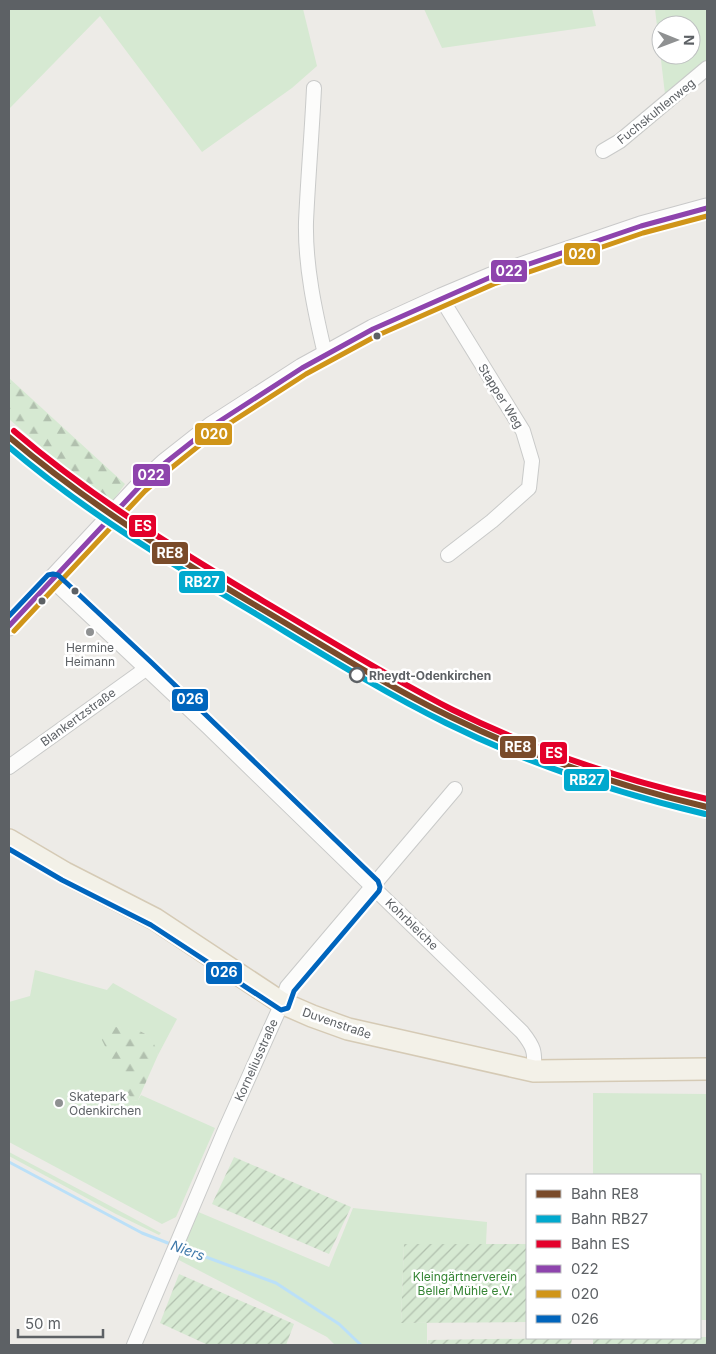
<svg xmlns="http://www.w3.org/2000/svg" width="716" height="1354" viewBox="0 0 716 1354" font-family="Inter,sans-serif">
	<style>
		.green { fill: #d6e9d2; fill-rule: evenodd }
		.forest { fill: url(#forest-firs) }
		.garden { fill: url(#garden-furrows) }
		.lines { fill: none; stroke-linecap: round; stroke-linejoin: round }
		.stream { stroke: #bbe0f8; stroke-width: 3 }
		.minor-casing { stroke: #c9cac9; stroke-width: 16 }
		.secondary-casing { stroke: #c9c9c9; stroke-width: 21 }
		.primary-casing { stroke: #d5cab5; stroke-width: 24 }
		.minor { stroke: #fcfcfb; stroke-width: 14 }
		.secondary { stroke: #fcfcfb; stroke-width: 19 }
		.primary { stroke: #f3f1e8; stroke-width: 21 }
		.bus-1-casing { stroke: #fff; stroke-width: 9 }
		.bus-2-casing { stroke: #fff; stroke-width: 9 }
		.bus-3-casing { stroke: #fff; stroke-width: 9 }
		.bus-1 { stroke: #8e44ad; stroke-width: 5 }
		.bus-2 { stroke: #d09519; stroke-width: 5 }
		.bus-3 { stroke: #0065bd; stroke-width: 5 }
		.rail-1-casing { stroke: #fff; stroke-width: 10 }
		.rail-2-casing { stroke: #fff; stroke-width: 10 }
		.rail-3-casing { stroke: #fff; stroke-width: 10 }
		.rail-1 { stroke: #7a4b2a; stroke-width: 6 }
		.rail-2 { stroke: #00a9ce; stroke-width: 6 }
		.rail-3 { stroke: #e4002b; stroke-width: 6 }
		.bus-dot { fill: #5d6165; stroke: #fff; stroke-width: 2 }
		.poi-dot { fill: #8f9192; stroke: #fff; stroke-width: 2 }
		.stop-dot { fill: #fff; stroke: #5d6165; stroke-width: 2.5 }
		.labels { text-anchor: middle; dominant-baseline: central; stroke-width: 5; stroke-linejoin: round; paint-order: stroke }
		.street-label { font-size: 12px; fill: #5d6165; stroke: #fff }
		.poi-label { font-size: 12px; fill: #5d6165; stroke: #fff }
		.stop-label { font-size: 12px; font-weight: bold; fill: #5d6165; stroke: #fff; text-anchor: start }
		.park-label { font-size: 12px; fill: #358534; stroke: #fff }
		.water-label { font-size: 14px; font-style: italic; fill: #3e78a9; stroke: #fff }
		.line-badge { stroke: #fff; stroke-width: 2 }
		.badge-label { font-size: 14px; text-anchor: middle; font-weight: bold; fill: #fff }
	</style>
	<defs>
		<pattern id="forest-firs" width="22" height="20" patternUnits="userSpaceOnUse" patternTransform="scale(1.25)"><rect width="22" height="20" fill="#d6e9d2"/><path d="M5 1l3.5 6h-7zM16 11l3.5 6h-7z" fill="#b1c0ae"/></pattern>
		<pattern id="garden-furrows" width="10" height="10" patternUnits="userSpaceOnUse" patternTransform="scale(1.25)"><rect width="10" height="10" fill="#d6e9d2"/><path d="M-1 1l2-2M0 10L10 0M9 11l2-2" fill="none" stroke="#b1c0ae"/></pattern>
	</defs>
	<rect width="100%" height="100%" fill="#edebe7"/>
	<g class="green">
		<polygon points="9,9 303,9 317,66 292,88 202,152 100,16 9,109"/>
		<polygon points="424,9 592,9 596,26 442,48"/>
		<path d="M655 9H707V62L665 94ZM661 25H691V55H661Z"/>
		<path d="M35 970 107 990 113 983 177 1019 158 1055C148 1029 142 1031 115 1027L110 1054 133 1101 138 1100 141 1095 215 1128 176 1217 162 1224 9 1142V1002L30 996Z"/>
		<polygon points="593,1093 707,1094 707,1320 700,1320 700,1175 593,1175"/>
		<polygon points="9,1152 161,1233 159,1235 116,1214 9,1156"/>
		<polygon points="353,1208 487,1222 486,1244 404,1244 401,1323 427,1323 427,1345 335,1345 327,1337 175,1258 196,1211 329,1267"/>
	</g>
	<g class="forest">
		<polygon points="9,378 125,484 112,502 75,476 9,419"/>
		<path d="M104 1027C119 1027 143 1026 152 1041 155 1045 157 1051 158 1055L138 1100 133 1101 129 1095 100 1036Z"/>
	</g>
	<g class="garden">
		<polygon points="234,1157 351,1207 329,1254 212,1204"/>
		<polygon points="404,1244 527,1244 527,1322 401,1323"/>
		<polygon points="179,1274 294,1324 286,1345 208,1345 160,1323"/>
		<polygon points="707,1337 707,1345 593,1345 593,1338"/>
		<polygon points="572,1338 571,1345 427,1345 428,1340"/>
	</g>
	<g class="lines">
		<g class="stream">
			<polyline points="9,1162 142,1233 173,1245"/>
			<polyline points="179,1247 276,1283 339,1324 361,1345"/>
		</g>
		<defs>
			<g id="minor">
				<path d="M314 88C312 132 308 177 306 222 305 266 315 312 325 354"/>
				<polyline points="603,151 620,141 707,68"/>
				<polyline points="441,298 523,431 532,461 529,488 492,521 448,555"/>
				<path d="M53 581 208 727 522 1032C534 1047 535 1051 534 1071"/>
				<polyline points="9,767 147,668"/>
				<polyline points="134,1345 225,1130 282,1003 287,987 455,789"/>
			</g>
			<polyline id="secondary" points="9,626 140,486 165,463 212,426 302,368 373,329 441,298 491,277 641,226 707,208"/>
			<polyline id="primary" points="9,840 65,873 155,919 282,1003 312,1016 348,1029 534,1071 707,1069"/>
		</defs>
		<use href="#minor" class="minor-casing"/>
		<use href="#secondary" class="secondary-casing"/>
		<use href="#primary" class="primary-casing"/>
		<use href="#minor" class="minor"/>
		<use href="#secondary" class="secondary"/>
		<use href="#primary" class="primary"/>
		<defs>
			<polyline id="bus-1" points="9,626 140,486 165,463 212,426 302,368 373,329 491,277 641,226 707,208"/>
			<polyline id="bus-2" points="14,631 145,491 170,469 216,432 306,374 376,336 494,284 643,233 707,216"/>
			<polyline id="bus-3" points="9,616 48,575 53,574 58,575 152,663 378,881 380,887 379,891 294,991 288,1008 281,1010 151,925 62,880 9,849"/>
		</defs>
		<use href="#bus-1" class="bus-1-casing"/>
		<use href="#bus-2" class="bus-2-casing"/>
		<use href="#bus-3" class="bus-3-casing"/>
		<use href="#bus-1" class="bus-1"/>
		<use href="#bus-2" class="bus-2"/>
		<use href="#bus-3" class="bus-3"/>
		<defs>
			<path id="rail-1" d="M9 437C87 503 172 556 260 608 323 645 385 685 451 717 533 757 618 786 707 807"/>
			<path id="rail-2" d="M9 447C85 512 170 563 256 614 319 652 381 691 446 723 529 764 616 793 705 814"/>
			<path id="rail-3" d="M14 431C91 497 176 549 263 601 326 638 388 677 453 710 534 750 619 779 707 799"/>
		</defs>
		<use href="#rail-1" class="rail-1-casing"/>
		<use href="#rail-2" class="rail-2-casing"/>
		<use href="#rail-3" class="rail-3-casing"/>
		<use href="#rail-1" class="rail-1"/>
		<use href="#rail-2" class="rail-2"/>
		<use href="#rail-3" class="rail-3"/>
	</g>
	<g class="bus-dot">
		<circle cx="377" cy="336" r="4.5"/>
		<circle cx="75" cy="591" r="4.5"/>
		<circle cx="42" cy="601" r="4.5"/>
	</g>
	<g class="poi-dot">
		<circle cx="90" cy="632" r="5"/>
		<circle cx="59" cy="1103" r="5"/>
	</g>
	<circle class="stop-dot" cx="357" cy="675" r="7"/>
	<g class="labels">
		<g class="street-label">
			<text transform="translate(656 111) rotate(-39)">Fuchskuhlenweg</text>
			<text transform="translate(501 396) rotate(58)">Stapper Weg</text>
			<text transform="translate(78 717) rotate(-36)">Blankertzstraße</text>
			<text transform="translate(412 924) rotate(44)">Kohrbleiche</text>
			<text transform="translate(337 1023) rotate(19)">Duvenstraße</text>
			<text transform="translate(256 1060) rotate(-66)">Korneliusstraße</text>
		</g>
		<g class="poi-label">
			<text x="90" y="647">Hermine<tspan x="90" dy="14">Heimann</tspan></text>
			<text x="69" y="1096" text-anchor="start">Skatepark<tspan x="69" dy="14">Odenkirchen</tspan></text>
		</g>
		<g class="stop-label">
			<text x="369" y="675">Rheydt-Odenkirchen</text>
		</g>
		<g class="park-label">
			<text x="465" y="1276">Kleingärtnerverein<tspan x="465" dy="14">Beller Mühle e.V.</tspan></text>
		</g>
		<g class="water-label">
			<text transform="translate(188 1250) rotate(20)">Niers</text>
		</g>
	</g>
	<g class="line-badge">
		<rect x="563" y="242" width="38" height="24" rx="5" fill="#d09519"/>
		<rect x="490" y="259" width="38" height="24" rx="5" fill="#8e44ad"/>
		<rect x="194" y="422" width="39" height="24" rx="5" fill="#d09519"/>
		<rect x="132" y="463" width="39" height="24" rx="5" fill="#8e44ad"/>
		<rect x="128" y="514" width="29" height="24" rx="5" fill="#e4002b"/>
		<rect x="151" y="541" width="38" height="24" rx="5" fill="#7a4b2a"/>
		<rect x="178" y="570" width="48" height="24" rx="5" fill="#00a9ce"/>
		<rect x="171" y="688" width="38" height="24" rx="5" fill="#0065bd"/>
		<rect x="499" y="735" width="38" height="24" rx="5" fill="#7a4b2a"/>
		<rect x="539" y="741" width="29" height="24" rx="5" fill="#e4002b"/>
		<rect x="563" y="768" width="47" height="24" rx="5" fill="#00a9ce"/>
		<rect x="205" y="961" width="38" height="24" rx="5" fill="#0065bd"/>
	</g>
	<g class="badge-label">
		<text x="582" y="259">020</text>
		<text x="509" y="276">022</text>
		<text x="214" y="439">020</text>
		<text x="151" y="480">022</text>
		<text x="143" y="531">ES</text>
		<text x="170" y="558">RE8</text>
		<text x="202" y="587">RB27</text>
		<text x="190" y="704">026</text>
		<text x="518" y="752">RE8</text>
		<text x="554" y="758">ES</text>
		<text x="587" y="785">RB27</text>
		<text x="224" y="977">026</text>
	</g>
	<rect width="716" height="1354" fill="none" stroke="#5d6165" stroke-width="20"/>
	<rect x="526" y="1174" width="175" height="165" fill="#ffffff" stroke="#bec0c1"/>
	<rect x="536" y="1190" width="25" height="8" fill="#7a4b2a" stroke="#bec0c1"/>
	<text x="571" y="1199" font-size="15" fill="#5d6165">Bahn RE8</text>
	<rect x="536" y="1215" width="25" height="8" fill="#00a9ce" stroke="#bec0c1"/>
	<text x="571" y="1224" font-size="15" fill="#5d6165">Bahn RB27</text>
	<rect x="536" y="1240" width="25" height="8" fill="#e4002b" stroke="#bec0c1"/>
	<text x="571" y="1249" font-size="15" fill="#5d6165">Bahn ES</text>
	<rect x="536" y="1265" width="25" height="8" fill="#8e44ad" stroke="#bec0c1"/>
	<text x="571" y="1274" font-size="15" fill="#5d6165">022</text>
	<rect x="536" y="1290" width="25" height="8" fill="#d09519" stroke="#bec0c1"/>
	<text x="571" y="1299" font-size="15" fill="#5d6165">020</text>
	<rect x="536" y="1315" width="25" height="8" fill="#0065bd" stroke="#bec0c1"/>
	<text x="571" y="1324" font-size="15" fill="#5d6165">026</text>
	<g transform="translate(676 40) rotate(91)"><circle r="24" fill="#ffffff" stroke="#bec0c1"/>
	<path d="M0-4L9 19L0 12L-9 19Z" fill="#8f9192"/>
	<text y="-8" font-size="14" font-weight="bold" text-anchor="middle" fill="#5d6165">N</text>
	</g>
	<path d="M18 1329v8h85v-8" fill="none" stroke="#5d6165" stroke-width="2.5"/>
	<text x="25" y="1329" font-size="15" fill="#5d6165" stroke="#ffffff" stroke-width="4" paint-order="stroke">50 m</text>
</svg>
